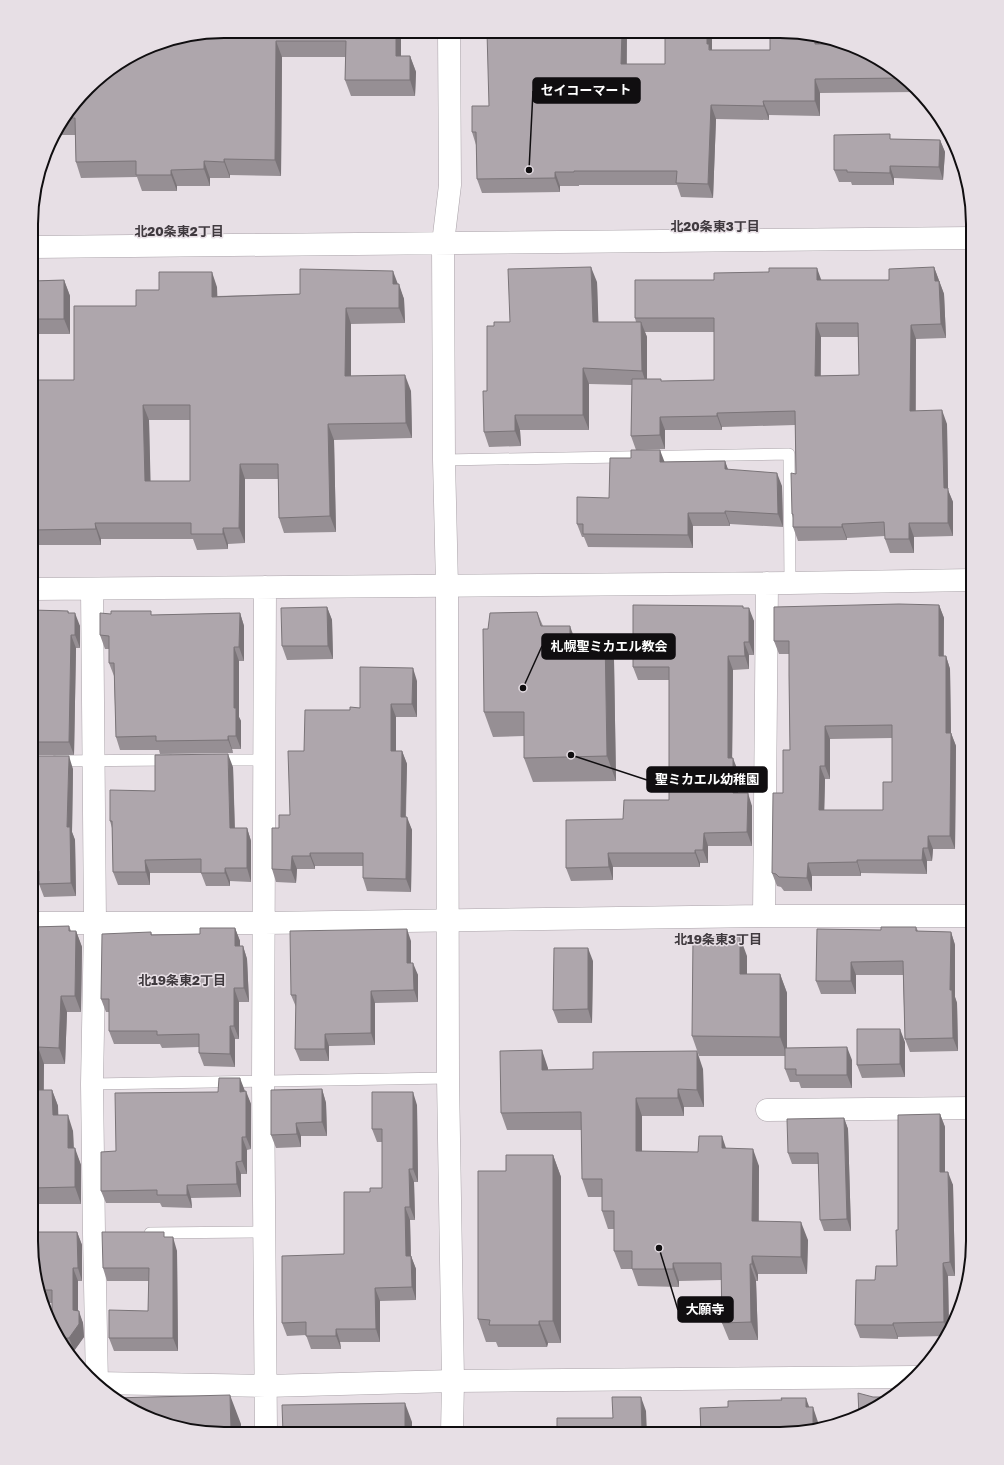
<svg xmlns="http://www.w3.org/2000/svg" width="1004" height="1465" font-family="'Golos Text','Noto Sans JP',sans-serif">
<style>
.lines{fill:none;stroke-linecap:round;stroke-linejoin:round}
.lane-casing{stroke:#aaa3a9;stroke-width:12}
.street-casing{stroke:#aaa3a9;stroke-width:23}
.secondary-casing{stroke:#aaa3a9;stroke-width:23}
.lane{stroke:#fff;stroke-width:11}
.street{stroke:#fff;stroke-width:22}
.secondary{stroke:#fff;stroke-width:22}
.wall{fill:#968f94;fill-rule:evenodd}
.shaded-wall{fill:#7a7478}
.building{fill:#aea6ac;stroke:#7a7478;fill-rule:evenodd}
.labels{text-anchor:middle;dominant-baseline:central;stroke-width:3;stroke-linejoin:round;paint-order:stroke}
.neighbourhood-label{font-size:13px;font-weight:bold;fill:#403a3f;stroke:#e7dfe5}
.rim{fill:none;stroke:#100e10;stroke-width:2}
.leader{fill:none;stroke:#100e10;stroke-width:1.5}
.callout-dot{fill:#100e10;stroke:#e7dfe5;stroke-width:1.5}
.callout{fill:#100e10;stroke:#100e10;stroke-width:1.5}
.callout-label{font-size:13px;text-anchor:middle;font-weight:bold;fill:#fff}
</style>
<rect width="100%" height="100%" fill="#e7dfe5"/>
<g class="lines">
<g class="lane-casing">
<path id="lane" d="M444,460L789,454L790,583
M216,760H265
M56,761L169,760
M92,1084L448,1078
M150,1233L264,1232"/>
</g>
<g class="street-casing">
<path id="street" d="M265,587L263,1082L266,1433
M32,589L790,583L973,580
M92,589L95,923L92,1084L94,1234L97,1384
M764,916L767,583
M32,923H265L764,916H973
M767,1110L973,1108
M95,1383L266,1386L453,1381L916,1377"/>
</g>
<g class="secondary-casing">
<path id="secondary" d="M449,32L450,185L443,243L444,460L447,586L448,1078L453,1381L452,1433
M33,247L973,238"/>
</g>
<use href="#lane" class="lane"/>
<use href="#street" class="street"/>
<use href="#secondary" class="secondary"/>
</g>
<path class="wall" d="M224,31L401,32V56H410L416,72L415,96H351L345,80V57H282L281,176L230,175V178H210V186H177V191H142L137,177L81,178L76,162L75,135H54L57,128L97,79L124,64Z
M627,32V64H665V32H712V50H770L820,44L897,71L915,92L820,93V116L769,115V120L716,119L713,198L681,197L677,185H579V186H560V192L482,193L477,179L476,145L472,132L489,106Z
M891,139L940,140L945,152L943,180L894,178V185H852L851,182H839L834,170Z
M934,267L944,294L946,338L916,339V411L947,424L948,490L953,502V536L914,537V553H890L885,539V536L847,538V540L798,541L793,527V518L792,514L796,474L795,425L722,427V430H665V449L636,450L631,436L632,385L589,384V430H520L521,446L489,447L484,432L494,326L510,322L597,282L598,322H636L635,318L821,280H889ZM645,332H714V380L661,381V379H647V337ZM821,337H858L859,375L821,376Z
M64,280L70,296V334H32L33,281Z
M398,284L404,299L405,323L351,324V376L411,391L412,438L334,440L336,532L284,533L279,518L278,479H245V543L228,544V549L197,550L193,539H101V545H32V380H74L136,306L159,290L217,287V296L300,294ZM149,420H190V481H150Z
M725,461L728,470L782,486L783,527L730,524V526H693V548L588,547L584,537H582L577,524L609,498L665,462Z
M939,605L944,618V656H946L950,669L951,733L956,746L955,849H933L932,861H927V874L861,873V876H812V891H784L781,887L777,886L772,873L790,750L789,654H779L774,641ZM892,738V782L883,810H824L825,779H830V739Z
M327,607L332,620L333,659L287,660L282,646Z
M743,608L754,621V655H749V669L733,670L732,758L738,771V793L752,806V846H708V863H700V867H613V880L571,881L566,868L623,819L669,800V680H638L633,667Z
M32,610L68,611L69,613L80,626V648H76L74,755H32Z
M537,612L543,626L574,636L614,660L616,781L533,782L524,758V736L493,737L484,712L488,629Z
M240,613L244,626V661H239V717L241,721V749H232L233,753L160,754L159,750H120L116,737L114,676L109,663V649H105L100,635L152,615Z
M417,681V717H396V751H402L407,764L406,817L412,830L411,892L367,891L363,878V866H315V869H297L296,883L276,882L272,869L279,828L290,815L304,751L350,710L360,708Z
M32,756L73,769L72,832L75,840L76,896L44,897L39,884H32Z
M233,767L235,828H247L251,841V882L230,881V886H206L201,873H150V885H118L113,872L112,828L110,821L155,791Z
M69,926L71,931H76L82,947L81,1012H67L65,1064H44V1090H52L58,1106V1115L73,1131L74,1148L81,1165V1204H31L32,927Z
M916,927L918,931L951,932L955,945V997L957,1003L958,1051L910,1052L905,1039L903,975H856V994H821L816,981L881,930Z
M235,928L240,941V946H243L247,959L249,1002H239V1039H235V1067L204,1066L199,1053V1047L162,1048L160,1044H114L109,1031V1012H106L101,999L151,932L152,935L200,934Z
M411,941V963L418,975V1002L375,1003V1045L329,1046V1061H300L295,1049L296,1007L291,995Z
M747,956V974H780L787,993V1048L852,1060V1088H801L799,1082H790L785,1069V1056H699L692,1036Z
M593,961L592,1023H558L553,1010Z
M905,1042V1077L862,1078L857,1065Z
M548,1068V1070L703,1069L704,1107H684V1116H642V1152H698L726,1148L759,1166V1222L808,1240L807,1274H758V1281H756L758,1340H729L722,1323V1280L679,1281V1287L638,1286L632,1269H621L614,1251V1229H608L602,1211V1197H588L582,1179V1130H507L501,1113Z
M322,1089L326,1103L327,1136H301V1147L276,1148L271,1135Z
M245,1091L251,1104V1149L247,1150V1174H241V1197L191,1198L192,1208L162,1207L160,1203H106L101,1191L116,1151L218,1092Z
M417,1105L418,1182H414L415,1220H410L411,1256L416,1269V1300L380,1301V1342H340L341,1349H311L306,1335L287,1336L282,1323L344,1254L370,1192L382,1188V1142H377L372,1129Z
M940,1114L945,1127V1172L953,1185L955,1276H948L949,1331L947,1336L898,1337V1339L860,1338L855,1325L875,1280L897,1266L898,1230Z
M844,1118L848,1129L851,1231H824L820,1220L819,1164H792L788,1153Z
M553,1155L561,1177V1343H548L547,1347H498L496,1342H486L478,1319L506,1171Z
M77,1232L82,1245V1281H78V1311L83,1323L84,1337L74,1351H67L52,1329V1303H45L31,1241Z
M166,1237L177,1251L178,1351H114L109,1338L148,1311L149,1281H107L103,1268Z"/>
<path class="shaded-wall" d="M396,32H401V72L396,56Z
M622,32H627L626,78L621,64Z
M707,32H712V51L715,58L707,44Z
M814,35L819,36L820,58L815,44Z
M276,41L282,57L281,176L275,160Z
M410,56L416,72L415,96L410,80Z
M815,79L820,93V116L815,101Z
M763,101L769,115V120L764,106Z
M711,105L716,119L713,198L708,184Z
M940,140L945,152L943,180L939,167Z
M224,159L230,175V178L224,162Z
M204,161L210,178V186L204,169Z
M890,166L894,178V185L890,173Z
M171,170L177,186V191L171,175Z
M555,172L560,186V192L555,178Z
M591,267L597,282L599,337L593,322Z
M934,267L944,294L946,338L941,324L935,281Z
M817,268L822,282L817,280Z
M393,271L399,287L393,284Z
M212,272L217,287L218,312L212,297Z
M64,280L70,296V334L64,319Z
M399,284L404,299L405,323L399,308Z
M346,308L351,324V392L345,376Z
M641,322L647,337V386L642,371Z
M816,323L821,337L820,390L815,376Z
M911,325L916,339L915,425L910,411Z
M583,368L589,384V430L583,415Z
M405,375L411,391L412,438L406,423Z
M143,405L149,420L151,497L145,481Z
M942,410L947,424L948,490L953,502V536L948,523L944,488Z
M717,413L722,427V430L717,416Z
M515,415L520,430L521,446L515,431Z
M660,417L665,430V449L660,435Z
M328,424L334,440L336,532L330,516Z
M660,450L665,463L660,462Z
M725,461L730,475L725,469Z
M240,464L245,479V543L239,528Z
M777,473L782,486L783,527L778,514Z
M725,511L730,524V526L725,513Z
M688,513L693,526V548L688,535Z
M95,523L101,539V545L96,529Z
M909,523L914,537V553L909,539Z
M842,524L847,538V540L842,527Z
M223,528L228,544V549L223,534Z
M939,605L944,618L943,669L939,656Z
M327,607L332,620L333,659L328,646Z
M749,608L754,621V655L749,642Z
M75,613L80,626V648L75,635Z
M240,613L244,626V661L239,647Z
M570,626L579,651L570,636Z
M71,635L76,648L74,755L69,742Z
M605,635L614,660L616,781L607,756Z
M744,642L749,655V669L745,656Z
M234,647L239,661V717L241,721V749L236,736L234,708Z
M728,656L733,670L732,771L728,758Z
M946,656L950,669L951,737V733L956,746L955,849L950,836L946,733Z
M413,668L417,681V717L412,704Z
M391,704L396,717V764L391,751Z
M825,726L830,739V779L825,766Z
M228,736L232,749L233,753L228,740Z
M402,751L407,764L405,830L401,817Z
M228,754L233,767L235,841L230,828Z
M69,756L73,769L72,832L75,840L76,896L71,883L67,827Z
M733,758L738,771V806L733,793Z
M820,766L825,779L824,823L819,810Z
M748,793L752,806V846L747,832Z
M407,817L412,830L411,892L406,879Z
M247,828L251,841V882L247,868Z
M704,833L708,846V863L703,850Z
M928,836L933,849L932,861L928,848Z
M923,848L927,861V874L922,860Z
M695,850L700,863V867L695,853Z
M310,853L315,866V869L310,856Z
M608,853L613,867V880L609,867Z
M292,856L297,869L296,883L291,870Z
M145,860L150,873V885L146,872Z
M857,860L861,873V876L857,862Z
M808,863L812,876V891L807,878Z
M225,868L230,881V886L225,873Z
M235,928L240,941V959L235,946Z
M407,929L411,941V975L407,963Z
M76,931L82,947L81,1012L75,996Z
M951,932L955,945V997L957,1003L958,1051L953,1038L950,990Z
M740,937L747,956V993L740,974Z
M243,946L247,959L249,1002L244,988Z
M588,948L593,961L592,1023L588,1009Z
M851,962L856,975V994L851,981Z
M413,963L418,975V1002L414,990Z
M780,974L787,993V1056L780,1037Z
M234,988L239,1002V1039L234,1026Z
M371,991L375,1003V1045L371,1033Z
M61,996L67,1012L65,1064L59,1048Z
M230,1026L235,1039V1067L230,1054Z
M900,1029L905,1042V1077L900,1064Z
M325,1034L329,1046V1061L325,1049Z
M38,1047L44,1064L43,1106L37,1090Z
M847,1047L852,1060V1088L847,1075Z
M542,1050L548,1068V1087L542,1070Z
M697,1051L703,1069L704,1107L697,1090Z
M240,1078L245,1091V1104L240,1092Z
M322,1089L326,1103L327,1136L322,1122Z
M678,1089L684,1107V1116L678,1098Z
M52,1090L58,1106L59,1132L53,1115Z
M246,1091L251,1104V1149L246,1137Z
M413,1092L417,1105L418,1182L413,1169Z
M636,1098L642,1116V1169L636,1151Z
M940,1114L945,1127V1185L940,1172Z
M68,1115L73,1131L74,1165L68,1148Z
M844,1118L848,1129L851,1231L847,1219Z
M296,1123L301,1136V1147L297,1134Z
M722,1136L728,1154L722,1148Z
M242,1137L247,1150V1174L242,1161Z
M75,1148L81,1165V1204L75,1187Z
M753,1149L759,1166L758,1239L752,1221Z
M553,1155L561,1177V1343L553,1321Z
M236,1162L241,1174V1197L237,1184Z
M409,1169L414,1182L415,1220L410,1207Z
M948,1172L953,1185L955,1276L950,1262Z
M187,1185L191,1198L192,1208L187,1195Z
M405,1207L410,1220L411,1269L406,1256Z
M801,1222L808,1240L807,1274L801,1257Z
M77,1232L82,1245V1281L78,1268Z
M173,1237L177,1251L178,1351L173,1338Z
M411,1256L416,1269V1300L412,1287Z
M752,1256L758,1274V1281L752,1264Z
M673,1263L679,1281V1287L673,1269Z
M943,1263L948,1276L949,1331L948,1333L944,1322Z
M750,1264L756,1281L758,1340L751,1322Z
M73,1268L78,1281V1323L73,1310Z
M375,1288L380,1301V1342L376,1329Z
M79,1311L83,1323L84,1337L74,1351L69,1338Z
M539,1321L548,1343L547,1347L539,1325Z
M893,1323L898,1337V1339L893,1325Z
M336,1329L340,1342L341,1349L336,1336Z
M230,1395L241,1424V1432H231Z
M641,1397L646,1411L647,1434H642Z
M806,1398L811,1412L806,1407Z
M405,1403L412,1422V1433H405Z
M813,1407L818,1422V1425L813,1426Z"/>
<path class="building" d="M224,31L396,32V56H410V80H345L346,41H276L275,160L224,159V162L204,161V169L171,170V175H136V161L76,162L75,118H64L97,79L122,64H124V63L161,41Z
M487,32H622L621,64H665V32H707V44H709V50H770V33H806L814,35L815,44H847L854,46L897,71L904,78L815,79V101H763L764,106L711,105L708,184L676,183L677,171H574V172H555V178L477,179L476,132H472V106H489Z
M890,134V139L940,140L939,167L890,166V173L847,172V170H834V135Z
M591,267L593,322H641L642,371L583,368V415H515V431L484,432L483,391H487V326H494V322H510L508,269Z
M934,267L935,281H939L941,324L911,325L910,411L942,410L944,488H948V523H909V539H885L884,522L842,524V527H793V514H792L791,473L796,474L795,411L717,413V416L660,417V435L631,436L632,379H661V381L714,380V318H635V280H714V273L769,272V268H817V280H889V269ZM816,323H858L859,375L815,376Z
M300,269L393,271V284H399V308H346L345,376L405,375L406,423L328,424L330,516L279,518L278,464H240L239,528H223V534H191V523H95L96,529L32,530V380H74V306H136V290H159V272H212V297L300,294ZM143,405H190V481H145Z
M64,280V319H32L33,281Z
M631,450H660V462L725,461V469L777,473L778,514L725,511V513H688V535L583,534V524H577V497L609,498L610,458H631Z
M899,604L939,605V656H946V733H951L950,836H928V848H923L922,860H857V862L808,863L807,878L779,877L776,874L772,873L773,793H783V750H790L789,675V641H774V607ZM892,725V782H883V810H819L820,766H825V726Z
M633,605L743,606V608H749V642H744L745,656H728V758H733V793H748L747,832L704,833L703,850H695V853H608L609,867L566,868V820L623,819L624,800H669V667H633Z
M327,607L328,646H282L281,608Z
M32,610L68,611V613H75V635H71L69,742H32Z
M111,611H151V615L240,613L239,647H234V708H236V736H228V740L156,741V736L116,737L114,663H109V636L100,635V613L111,614Z
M537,612L541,626H570V636L605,635L607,756L524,758V712H484L483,629H488L490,613Z
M360,667L413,668L412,704H391V751H402L401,817H407L406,879L363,878V853H310V856H292L291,870L272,869V828H279V815H290L288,751H304L305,710H350V707L360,708Z
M228,754L230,828H247V868H225V873H201V859L145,860L146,872H113L112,821H110V790L155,791V755Z
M32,756H69L67,827H70L71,883L39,884V871H32Z
M69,926V931H76L75,996H61L59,1048L38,1047L37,1090H52L53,1115H68V1148H75V1187L31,1188L32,927Z
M881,927H916V931L951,932L950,990H952L953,1038L905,1039L903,961L851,962V981H816L817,929L881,930Z
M200,928H235V946H243L244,988H234V1026H230V1054L199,1053V1034L157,1035V1031H109V999H101L102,934L151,932V935L200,934Z
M407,929V963H413L414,990L371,991V1033L325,1034V1049H295L296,995H291L290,931Z
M693,937H740V974H780V1037L692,1036Z
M554,948H588V1009L553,1010Z
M857,1029H900V1064L857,1065Z
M847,1047V1075H796V1069H785V1048Z
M542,1050V1070L593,1069V1052L697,1051V1090L678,1089V1098H636V1151L698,1152L699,1136H722V1148L753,1149L752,1221L801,1222V1257L752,1256V1264H750L751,1322L722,1323L721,1263H673V1269H632V1251H614V1211H602V1179H582L581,1112L501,1113L500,1051Z
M219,1078H240V1092L246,1091V1137H242V1161L236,1162L237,1184L187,1185V1195H157V1190L101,1191V1152L116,1151L115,1093L218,1092Z
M322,1089V1122L296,1123L297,1134L271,1135V1090Z
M372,1092H413V1169H409L410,1207H405L406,1256H411L412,1287L375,1288L376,1329H336V1336H306V1322L282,1323V1256L344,1254V1192H370V1188H382V1129H372Z
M940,1114V1172H948L950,1262L943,1263L944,1322L893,1323V1325H855L856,1280H875L876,1266H897L896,1230H898V1115Z
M844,1118L847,1219L820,1220L818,1153H788L787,1119Z
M506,1155H553V1321H539V1325H489L490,1320L478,1319V1171H506Z
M31,1232H77L78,1268H73V1310L79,1311V1324L69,1338L59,1339L52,1329V1290H42L31,1241Z
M102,1232H164V1237H173V1338H109V1310L148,1311L149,1268H103Z
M858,1393L873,1397H891L865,1414L859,1416Z
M230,1395L231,1432H199L116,1401L112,1398Z
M612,1397H641L642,1434L557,1433V1418H613Z
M781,1398H806V1407H813V1426L781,1434H701L700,1408L728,1407V1401L782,1400Z
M405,1403V1433H283L282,1405Z"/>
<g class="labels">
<g class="neighbourhood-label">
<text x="715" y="226">北20条東3丁目</text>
<text x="179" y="231">北20条東2丁目</text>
<text x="718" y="939">北19条東3丁目</text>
<text x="182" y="980">北19条東2丁目</text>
</g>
</g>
<path d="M0 0H1004V1465H0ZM224 38H780A186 186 0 0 1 966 224V1241A186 186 0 0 1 780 1427H224A186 186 0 0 1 38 1241V224A186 186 0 0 1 224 38Z" fill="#e7dfe5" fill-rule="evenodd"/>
<path class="rim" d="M224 38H780A186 186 0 0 1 966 224V1241A186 186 0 0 1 780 1427H224A186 186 0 0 1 38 1241V224A186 186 0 0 1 224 38Z"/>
<path class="leader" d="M529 170L533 91M523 688L542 646M571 755L647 780M659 1248L678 1310"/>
<g class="callout-dot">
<circle cx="529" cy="170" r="4"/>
<circle cx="523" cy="688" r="4"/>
<circle cx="571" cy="755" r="4"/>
<circle cx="659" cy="1248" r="4"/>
</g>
<g class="callout">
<rect x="533" y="78" width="107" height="25" rx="4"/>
<rect x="542" y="634" width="133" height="25" rx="4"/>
<rect x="647" y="767" width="120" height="25" rx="4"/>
<rect x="678" y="1297" width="55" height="25" rx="4"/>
</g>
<g class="callout-label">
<text x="586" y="95">セイコーマート</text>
<text x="609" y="651">札幌聖ミカエル教会</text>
<text x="707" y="784">聖ミカエル幼稚園</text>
<text x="705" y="1314">大願寺</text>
</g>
</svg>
